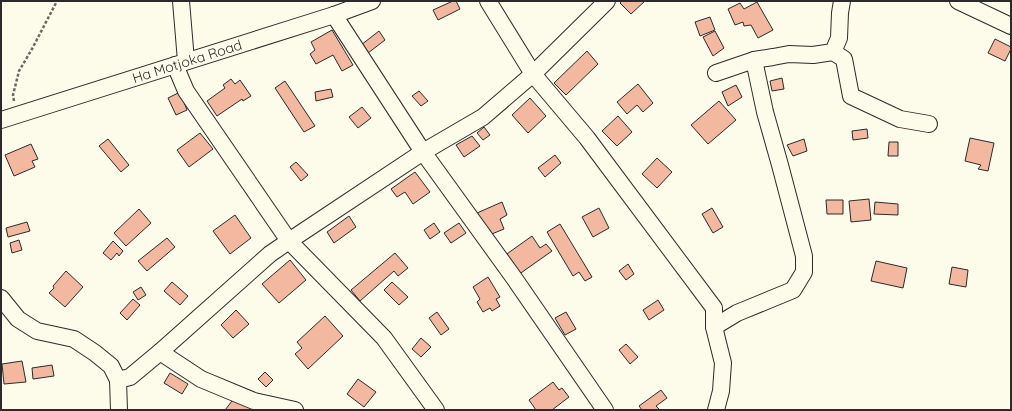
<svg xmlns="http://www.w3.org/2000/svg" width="1012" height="411" font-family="Quicksand,sans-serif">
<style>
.building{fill:#f2b8a0;stroke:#2b2b2b}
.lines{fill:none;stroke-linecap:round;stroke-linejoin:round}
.minor-casing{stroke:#2b2b2b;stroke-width:18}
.path{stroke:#6a6964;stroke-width:2.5;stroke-dasharray:3 2;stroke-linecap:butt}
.minor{stroke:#fdfbea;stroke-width:16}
.labels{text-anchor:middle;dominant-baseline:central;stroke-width:3;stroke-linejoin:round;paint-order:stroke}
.street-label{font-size:14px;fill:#2b2b2b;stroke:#fdfbea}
</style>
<rect width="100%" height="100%" fill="#fdfbea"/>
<path class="building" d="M453,1H456L460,9L438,20L433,10Z
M622,1H645L631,14L620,3Z
M757,2L773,30L758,38L751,25L744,26L743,22L735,25L728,9L740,3L744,9Z
M710,17L715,30L700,36L695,22Z
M332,30L353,65L342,71L333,55L316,64L310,54L315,50L311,42Z
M379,31L385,40L368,53L361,45Z
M715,31L724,48L713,56L703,37Z
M995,39L1011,47V49L1005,61L988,53Z
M587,51L598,64L566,95L554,83Z
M782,78L784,89L772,91L770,81Z
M231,79L235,84L240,80L251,96L243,101L242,99L217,116L207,101L225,88L223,85Z
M285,81L315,126L304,132L275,88Z
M638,84L653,103L643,112L637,105L627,114L617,102Z
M736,85L742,97L728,106L722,92Z
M331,89L333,97L316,101L315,92Z
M419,91L428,101L421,106L412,96Z
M180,92L187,110L176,115L168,98Z
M530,98L546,116L528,133L512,115Z
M719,101L736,120L708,144L691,125Z
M362,107L371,118L358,128L349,117Z
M618,116L632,132L617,146L602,131Z
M484,127L490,135L483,140L477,133Z
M867,129L868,138L853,140L852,131Z
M200,133L213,149L189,167L177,150Z
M472,136L480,146L464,157L456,145Z
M970,138L994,143L988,171L978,169L981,165L965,161Z
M108,139L129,165L121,172L99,146Z
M804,139L807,151L793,156L787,145Z
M889,142H898V156H888Z
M31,144L38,159L32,161L35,167L14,176L5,155Z
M555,155L561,163L545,177L538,168Z
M657,158L672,172L657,188L642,174Z
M296,162L308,175L301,181L290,167Z
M415,172L430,192L413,204L405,192L397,197L391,189Z
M869,199L871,220L851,222L849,201Z
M826,200H843V214H827Z
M502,202L507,215L500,219L504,229L487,236L477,213Z
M875,202L898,204V215L874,214Z
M599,208L609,228L593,237L582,217Z
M712,208L723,227L713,233L702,214Z
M139,209L151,223L126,246L114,233Z
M235,215L251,238L230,254L213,231Z
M349,216L356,227L334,243L327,232Z
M27,222L30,231L8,237L6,228Z
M434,223L440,232L430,239L424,230Z
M459,223L466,233L451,243L444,233Z
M560,224L592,277L585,281L579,272L573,276L547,232Z
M532,236L540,248L546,244L552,251L518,275L504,256Z
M167,238L175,247L147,271L138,261Z
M19,240L22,250L12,253L10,243Z
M113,241L123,251L119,256L117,253L111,260L103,253Z
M395,253L408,268L398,276L394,271L360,301L351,290Z
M290,260L306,280L279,303L262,284Z
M876,261L907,268L903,288L871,281Z
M628,264L634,274L626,280L619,271Z
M952,267L968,270L966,287L949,284Z
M66,271L83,287L65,307L49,293L54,288L53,286Z
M488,277L500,297L496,299L500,306L492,311L490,308L483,312L477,302L480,299L473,287Z
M172,282L188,296L180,305L164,291Z
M392,282L408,297L399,305L384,290Z
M141,287L146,295L138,300L133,292Z
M133,299L140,305L127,320L120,313Z
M658,300L664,310L649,320L643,310Z
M236,310L249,324L233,338L221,325Z
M437,312L449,329L441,335L429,318Z
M566,312L576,329L565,335L555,318Z
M325,316L343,336L308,369L295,354L302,348L297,342Z
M421,338L431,347L421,357L412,349Z
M626,344L638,357L630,364L619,350Z
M22,361L26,382L4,384L2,364Z
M52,365L54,376L33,379L32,368Z
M265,372L273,380L266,387L258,379Z
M170,373L188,384L182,394L164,383Z
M358,379L376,392L364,407L347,394Z
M553,382L559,390L562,388L569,397L552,410H536L529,400Z
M661,390L667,398L656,406L660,410H642L639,406Z
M235,397L253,410H225Z"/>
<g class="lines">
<g class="minor-casing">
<g id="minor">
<path d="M181,1L186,61"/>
<path d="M488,1L533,74L587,138L714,308V327L723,363L721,391L716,410"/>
<path d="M958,1L1011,26"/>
<path d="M334,15L423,152L514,278L605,410"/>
<path d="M833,52L844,59L851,96L900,119L929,124"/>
<path d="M175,65L186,91L289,241L384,338L436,410"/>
<path d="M716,73L754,60L773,57L789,54L813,55L833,52L839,38L840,13L842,1"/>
<path id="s1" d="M1,120L334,15L372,1"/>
<path d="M1,298L18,319L37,331L74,339L95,353L111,366L118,380L119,410"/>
<path d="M714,327L737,313L793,290L804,272V256L780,165L765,112L754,60"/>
<path d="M160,352L201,379L254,401L295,410"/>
<path d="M118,380L130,377L160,352L270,254L289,241L423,152L483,117L533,74L607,1"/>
</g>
</g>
<path class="path" d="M14,101L13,95L19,71L32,49L57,1"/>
<use href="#minor" class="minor"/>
</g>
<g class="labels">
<g class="street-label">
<text stroke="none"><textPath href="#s1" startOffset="195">Ha Motjoka Road</textPath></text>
</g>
</g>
<rect width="1012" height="411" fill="none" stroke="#2b2b2b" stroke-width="4"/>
</svg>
